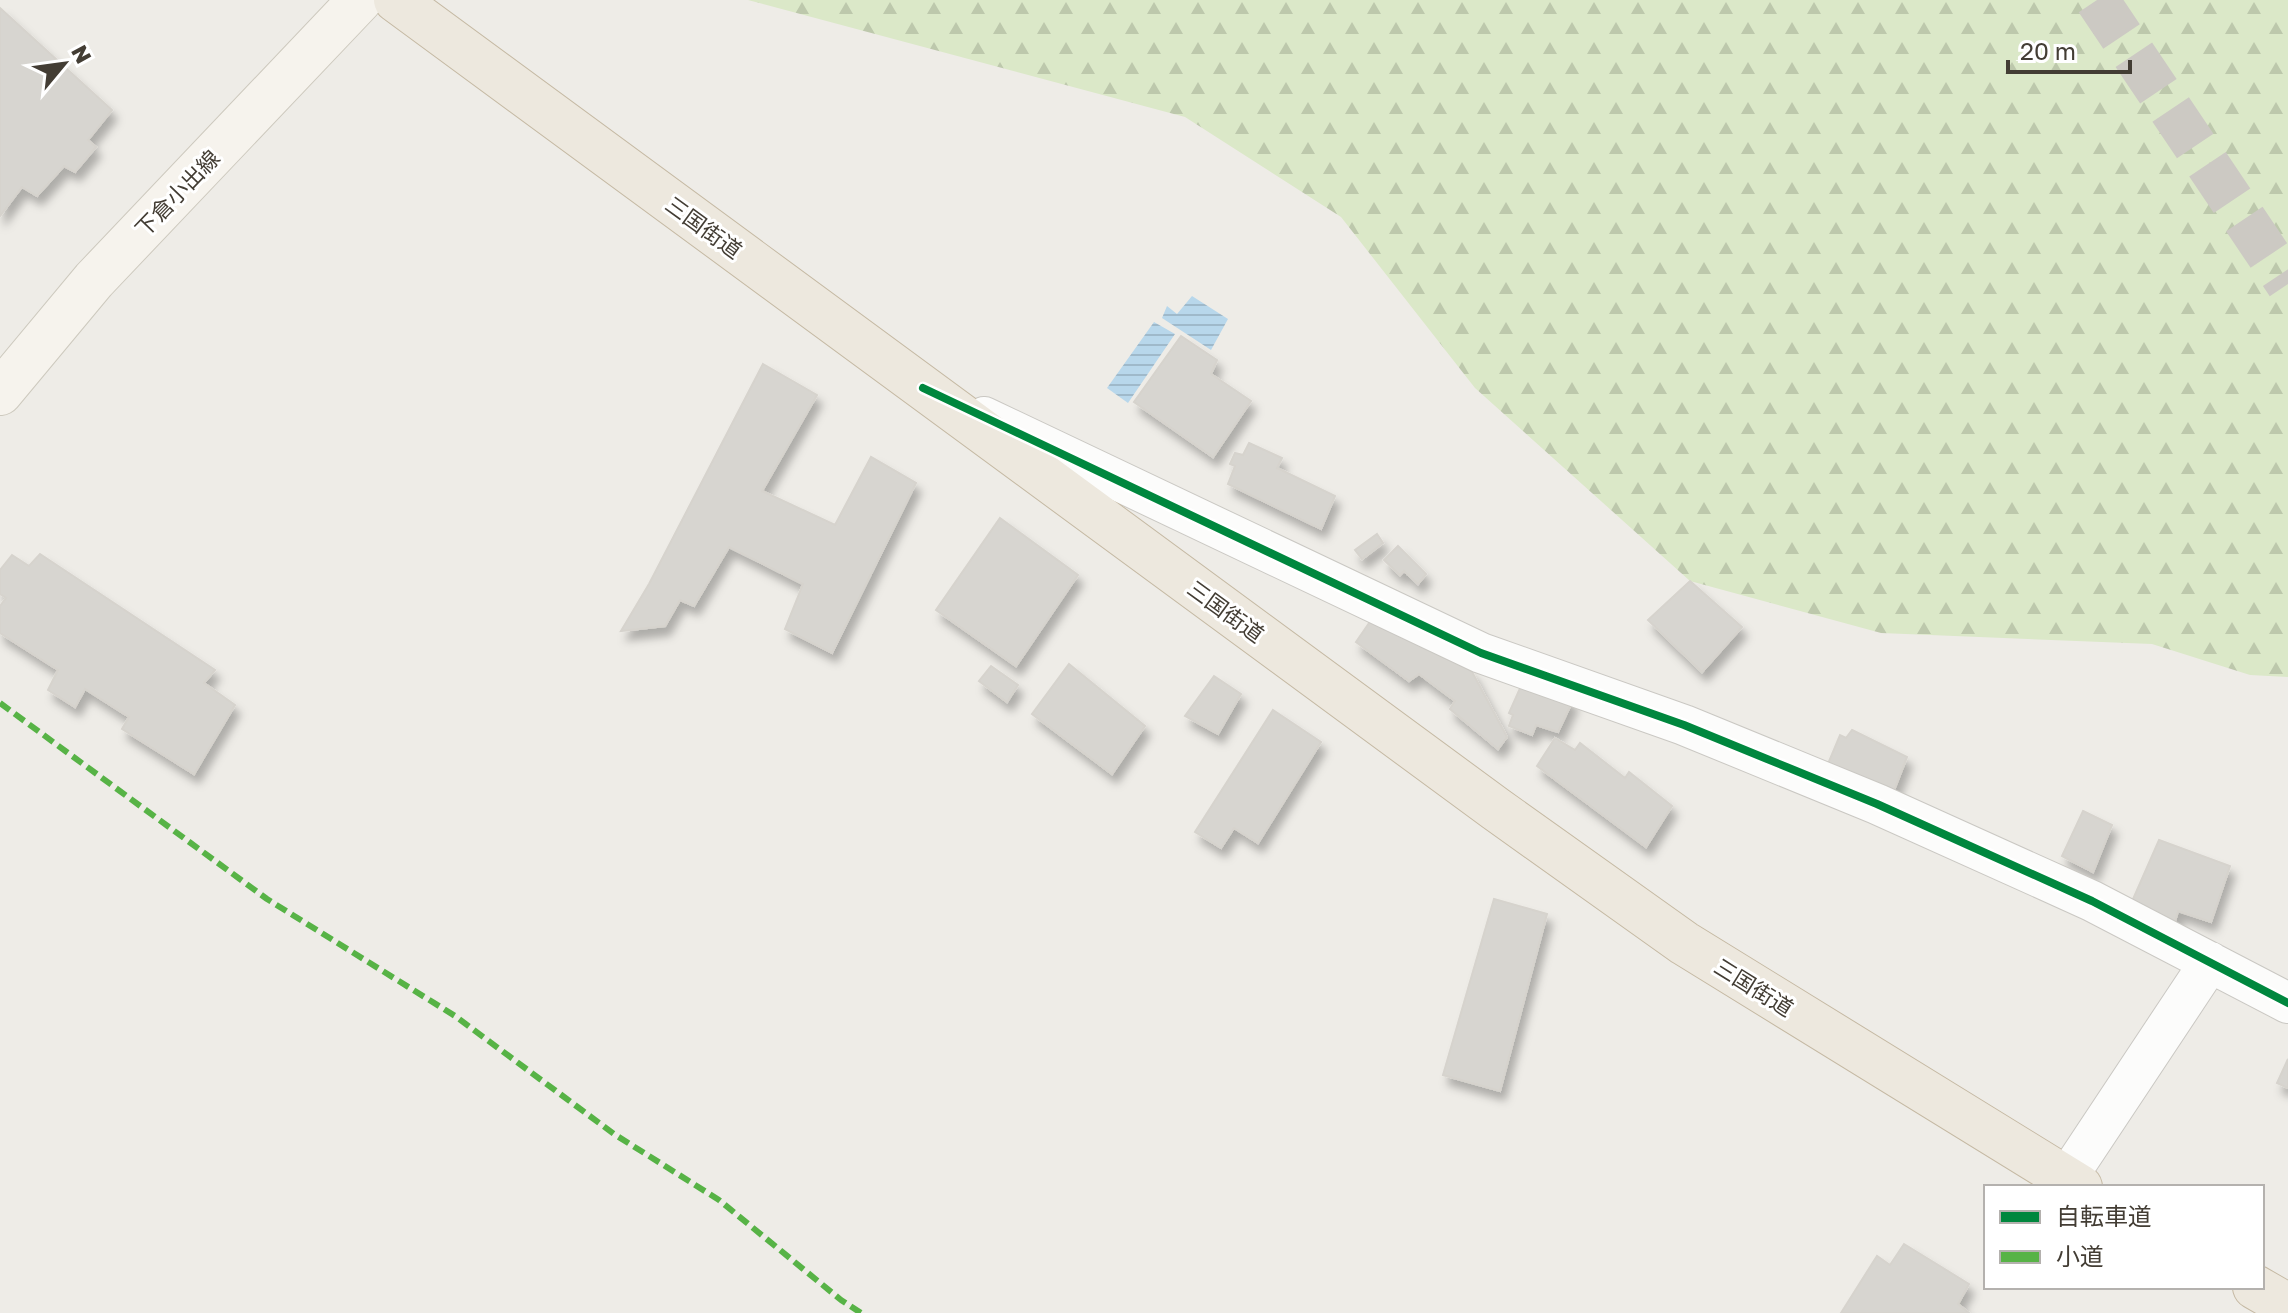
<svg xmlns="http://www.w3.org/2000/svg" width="2288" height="1313" font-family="'Golos Text','Noto Sans JP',sans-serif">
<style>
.forest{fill:url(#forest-firs)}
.water{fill:url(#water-rules)}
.building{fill:#d7d5d0;stroke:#d6d3cd;stroke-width:2;filter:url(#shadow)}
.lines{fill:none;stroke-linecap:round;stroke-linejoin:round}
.motorway-tunnel{stroke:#ccc9c3;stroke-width:44;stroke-dasharray:44 22;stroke-linecap:butt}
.minor-casing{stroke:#cac8c3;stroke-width:42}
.secondary-casing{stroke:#cdc9be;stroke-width:46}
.trunk-casing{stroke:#c5b9a3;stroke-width:46}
.minor{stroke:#fcfcfb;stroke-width:40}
.secondary{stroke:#f6f3ed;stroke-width:44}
.trunk{stroke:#ede8de;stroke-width:44}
.quiet{stroke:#57b346;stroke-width:6;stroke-dasharray:12 6;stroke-linecap:butt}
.cycleway-casing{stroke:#fff;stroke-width:13}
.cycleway{stroke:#00873e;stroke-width:8}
.labels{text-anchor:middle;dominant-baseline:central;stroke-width:6;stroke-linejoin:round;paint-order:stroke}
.street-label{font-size:22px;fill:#433d34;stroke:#fff}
</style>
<defs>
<pattern id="forest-firs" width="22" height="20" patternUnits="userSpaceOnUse" patternTransform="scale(2)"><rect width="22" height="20" fill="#dbe8c8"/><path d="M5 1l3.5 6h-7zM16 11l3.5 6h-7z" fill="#bdc8ac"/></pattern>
<pattern id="water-rules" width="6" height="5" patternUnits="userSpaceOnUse" patternTransform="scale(2)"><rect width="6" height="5" fill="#b8d7eb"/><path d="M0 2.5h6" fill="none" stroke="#9fb9ca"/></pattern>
<filter id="shadow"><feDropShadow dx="5" dy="9" stdDeviation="4" flood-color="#0004"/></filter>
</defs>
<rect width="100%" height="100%" fill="#eeece7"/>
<path class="forest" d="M748,0H2288V677L2250,675L2152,644L1881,633L1690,581L1475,388L1341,217L1185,117Z"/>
<path class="water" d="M1192,296L1228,319L1211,350L1162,318L1167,306L1177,314Z
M1154,322L1175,334L1128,403L1107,388Z"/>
<path class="building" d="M0,8L112,110L88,140L96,147L75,172L64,166L37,196L22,187L0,216Z
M1181,336L1217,360L1211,374L1251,401L1213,457L1134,402Z
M763,364L817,395L762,491L835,525L871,457L916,483L832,653L785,629L803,584L729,547L694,606L680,600L665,626L621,631L649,584Z
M1249,443L1282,458L1277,468L1335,496L1321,529L1228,484L1235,466L1230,464L1235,453L1243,455Z
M1000,518L1078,575L1016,666L936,610Z
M1377,534L1383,543L1362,559L1355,550Z
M1398,546L1426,574L1418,584L1404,571L1400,575L1384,560Z
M40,554L215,670L204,683L235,705L194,774L122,729L129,717L85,689L75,707L48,690L58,670L0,633V606L6,598L0,594V570L12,555L29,566Z
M1690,581L1742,627L1702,672L1648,620Z
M1378,610L1472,672L1507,737L1498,749L1450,709L1455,701L1419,674L1409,681L1356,642Z
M1069,664L1145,726L1112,774L1032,714Z
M991,666L1018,685L1007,702L979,681Z
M1214,676L1241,694L1218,734L1185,716Z
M1525,677L1573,700L1558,732L1536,725L1532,735L1509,726L1513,715L1509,713Z
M1273,710L1321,742L1258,843L1234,828L1221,848L1195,832Z
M1852,730L1907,757L1891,798L1825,771L1840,735L1846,738Z
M1555,738L1575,750L1580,743L1625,778L1629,772L1672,806L1646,847L1537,766Z
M2083,811L2112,825L2093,872L2062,856Z
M2159,840L2230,866L2211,922L2178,911L2174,925L2130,906Z
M1494,899L1547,914L1500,1091L1443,1075Z
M2288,1059V1088L2277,1083Z
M1904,1244L1969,1284L1958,1304L1969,1313H1841L1877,1256L1890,1265Z"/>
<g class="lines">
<path class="motorway-tunnel" d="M2097,0L2288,284"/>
<g class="minor-casing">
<path id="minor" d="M984,417L1481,653L1684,725L1877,804L2092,901L2288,1003
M2066,1179L2210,962"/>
</g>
<g class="secondary-casing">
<path id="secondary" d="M0,393L94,280L360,0"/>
</g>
<g class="trunk-casing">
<path id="trunk" d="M396,0L1496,809L1684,943L2080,1187
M2255,1287L2288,1306"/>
</g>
<use href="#minor" class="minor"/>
<use href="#secondary" class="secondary"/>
<use href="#trunk" class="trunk"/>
<path class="quiet" d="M0,703L267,899L455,1016L614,1134L719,1200L841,1300L861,1313"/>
<g class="cycleway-casing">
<path id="cycleway" d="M923,388L1481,653L1684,725L1877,804L2092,901L2288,1003"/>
</g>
<use href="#cycleway" class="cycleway"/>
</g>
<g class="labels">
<g class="street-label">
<text transform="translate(177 193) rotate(-46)">下倉小出線</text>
<text transform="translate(704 227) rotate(36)">三国街道</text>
<text transform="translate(1226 611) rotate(36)">三国街道</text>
<text transform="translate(1754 987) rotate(32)">三国街道</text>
</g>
</g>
<rect x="1984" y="1185" width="280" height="104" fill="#ffffff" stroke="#b4b1ae" stroke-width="2"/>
<rect x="2000" y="1211" width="40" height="12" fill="#00873e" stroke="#b4b1ae" stroke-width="2"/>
<text x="2056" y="1225" font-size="24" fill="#433d34">自転車道</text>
<rect x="2000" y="1251" width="40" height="12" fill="#57b346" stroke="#b4b1ae" stroke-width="2"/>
<text x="2056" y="1265" font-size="24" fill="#433d34">小道</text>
<g transform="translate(64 64) rotate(61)" stroke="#ffffff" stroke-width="6" paint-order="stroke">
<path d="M0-6L14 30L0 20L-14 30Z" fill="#433d34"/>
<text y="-12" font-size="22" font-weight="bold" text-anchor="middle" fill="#433d34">N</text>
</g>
<path d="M2008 60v12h122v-12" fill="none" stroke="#433d34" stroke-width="4"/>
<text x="2020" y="60" font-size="24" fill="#433d34" stroke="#ffffff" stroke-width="6" paint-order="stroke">20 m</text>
</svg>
